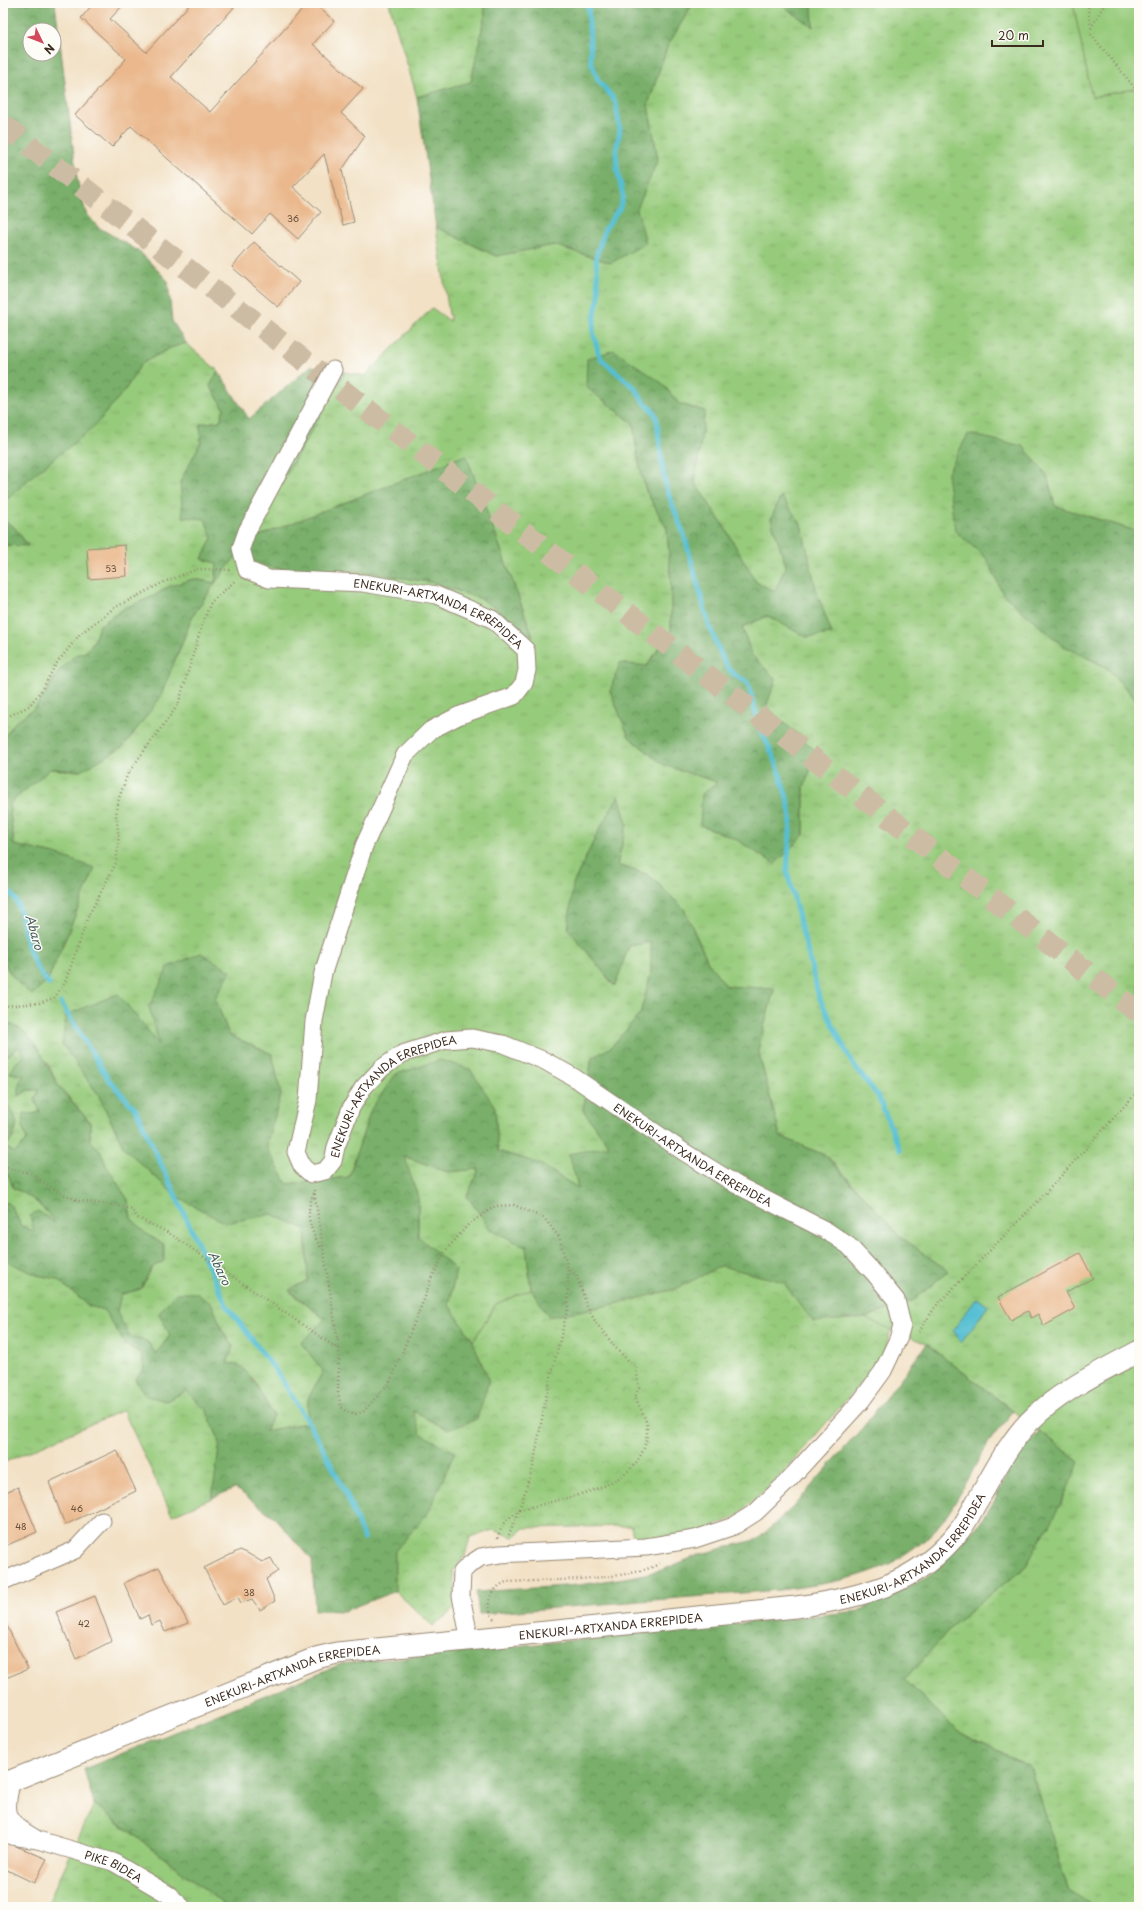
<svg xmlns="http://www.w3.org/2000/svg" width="1142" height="1910" font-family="'Playpen Sans',sans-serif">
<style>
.grass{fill:url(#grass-tufts);stroke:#697a4c;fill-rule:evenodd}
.forest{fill:url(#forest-crowns);stroke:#5a6c44;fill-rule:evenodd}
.park{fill:url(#park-crowns);stroke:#697a4c}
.garden{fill:#97cb7b;stroke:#697a4c}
.water{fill:#57bfd3;stroke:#497478}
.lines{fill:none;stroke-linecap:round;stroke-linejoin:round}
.stream{stroke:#57bfd3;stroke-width:5}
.building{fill:#eab88c}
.trunk-tunnel{stroke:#cdbca4;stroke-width:22;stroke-dasharray:22 11;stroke-linecap:butt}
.minor-casing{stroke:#968672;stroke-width:19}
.tertiary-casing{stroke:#968672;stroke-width:23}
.path{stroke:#968672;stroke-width:2.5;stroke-dasharray:1 3;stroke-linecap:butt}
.minor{stroke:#fff;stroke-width:17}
.tertiary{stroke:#fff;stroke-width:21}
.labels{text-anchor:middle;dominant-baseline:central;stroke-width:3;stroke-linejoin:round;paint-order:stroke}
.number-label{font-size:9px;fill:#674e3a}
.street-label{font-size:11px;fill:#3b2a1e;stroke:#fdfcf7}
.water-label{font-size:12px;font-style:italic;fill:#455e5d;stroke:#fdfcf7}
</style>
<defs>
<pattern id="grass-tufts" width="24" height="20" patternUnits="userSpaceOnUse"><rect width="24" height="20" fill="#97cb7b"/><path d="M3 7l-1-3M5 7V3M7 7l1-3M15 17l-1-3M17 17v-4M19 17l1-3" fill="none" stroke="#83ae6a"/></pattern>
<pattern id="forest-crowns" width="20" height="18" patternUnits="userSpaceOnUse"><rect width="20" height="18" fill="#79af6b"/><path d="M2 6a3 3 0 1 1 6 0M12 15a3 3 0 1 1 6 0" fill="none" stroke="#648f57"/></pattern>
<pattern id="park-crowns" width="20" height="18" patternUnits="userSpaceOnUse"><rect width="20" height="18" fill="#97cb7b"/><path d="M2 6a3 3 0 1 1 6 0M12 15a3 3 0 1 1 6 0" fill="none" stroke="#83ae6a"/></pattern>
</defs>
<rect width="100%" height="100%" fill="#fdfcf7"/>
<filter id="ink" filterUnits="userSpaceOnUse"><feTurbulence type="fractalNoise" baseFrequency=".025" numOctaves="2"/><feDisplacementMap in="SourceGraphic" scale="8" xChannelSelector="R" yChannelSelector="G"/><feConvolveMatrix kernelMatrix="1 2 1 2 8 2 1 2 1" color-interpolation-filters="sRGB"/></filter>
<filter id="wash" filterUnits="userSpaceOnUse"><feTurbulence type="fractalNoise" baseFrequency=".012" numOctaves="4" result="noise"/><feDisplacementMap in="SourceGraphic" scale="16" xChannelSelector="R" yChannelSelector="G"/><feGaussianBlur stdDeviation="0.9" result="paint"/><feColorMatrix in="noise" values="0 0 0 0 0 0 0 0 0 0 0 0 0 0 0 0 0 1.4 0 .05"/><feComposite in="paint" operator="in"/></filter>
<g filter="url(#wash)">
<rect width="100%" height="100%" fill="#f2e1c5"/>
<path class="grass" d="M389,3H483L485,14L471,82L417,97Z
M693,3H779L813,27L812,3H1073L1092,97L1139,88V529L1136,531L1055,506L1047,475L955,531L988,559L1003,594L1062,645L1108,668L1139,703V1907H1094L1068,1890L1031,1767L957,1731L905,1680L952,1626L1026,1566L1079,1462L927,1344L864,1318L914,1300L948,1271L901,1237L827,1156L780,1136L758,1050L774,989L726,986L708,962L684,909L649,875L617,865L627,824L619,796L599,830L573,884L593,959L614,986L629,946L652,942L651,974L640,1014L611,1048L592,1058L583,1110L609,1146L578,1189L538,1163L498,1151L495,1107L371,1109L349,1177L287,1184L266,1146L281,1095L272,1054L229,1035L215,998L160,1045L62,1044L98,1094L124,1148L225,1223L272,1214L305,1229L308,1280L289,1291L325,1319L323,1371L308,1399L307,1423L265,1431L273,1415L264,1401L254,1379L227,1364L233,1346L222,1330L212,1304L170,1335L156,1354L147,1341L132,1338C121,1322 113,1314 122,1294L141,1289L164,1244L146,1234L131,1218L128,1200L105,1165L100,1150L90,1140V1122L58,1085L48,1064L7,1023L6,1037H3V960L9,972L22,987L62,948L79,905L55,854L14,845L9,804L50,769L81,771L178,655L192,617L215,583L193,579L168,587L152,597L125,608L99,626L94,641L86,652L75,655L59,671L36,707L15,722L3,739V545H28L14,527L3,520V503L125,390L141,364L170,348L186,343L218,371L210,386L224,408L220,421L200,424L201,442L180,482L205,519L212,538L202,559L217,563L215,582L248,540L345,372L365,376L432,308L450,321L436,227L496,256L554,245L611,263L658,159L648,105L667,47ZM662,383L679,404L704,411L695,483L725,528L756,582L775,591L786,566L771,519L781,496L801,524L817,593L832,634L806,637L768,616L742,627L751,654L776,679L766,707L817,752L804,787V835L775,864L734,838L701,825L717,782L664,765L629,737L610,691L647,666L671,630V584L667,529L646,491L638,460L633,423ZM466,456L533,636L482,599L430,582L358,571H294L249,540Z
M19,1046L24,1056L16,1063L10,1073L24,1075L19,1096L28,1090H39L35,1099L40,1112L31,1114L22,1126L27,1140L15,1153L5,1147L14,1137L13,1110L3,1101V1054L9,1055Z
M403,1156L448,1172L479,1168L490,1229L526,1247L531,1289L496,1304L473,1341L449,1305L456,1270L418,1237V1197Z
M3,1175L9,1176L13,1188C34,1198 42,1206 56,1224L35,1232L21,1225L10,1204L3,1203Z
M3,1256L10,1263L37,1275L57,1279L89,1306L104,1310L125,1344L141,1353L144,1368L166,1401L186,1391L207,1411L220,1443L212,1498L172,1515L123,1410L3,1463Z
M94,1804L228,1907H46Z"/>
<path class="forest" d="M3,3H55L77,179L86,213L98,227L140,252L168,281L172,321L186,343L170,348L141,364L125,390L93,428L32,476L3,503ZM30,30H54V54H30Z
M483,3H693L667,47L648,105L658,159L637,209L646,243L611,263L554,245L496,256L436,227L417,97L471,82L485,14Z
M779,3H812L813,27Z
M614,350L662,383L679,404L705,411L695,483L725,528L756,582L775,591L786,566L771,519L781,496L801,524L817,593L832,634L806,637L768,616L742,627L751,654L776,679L766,707L817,752L804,787V835L775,864L734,838L700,825L702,794L717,782L664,765L629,737L610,691L620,663L647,666L671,630V584L667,529L646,491L638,460L633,423L586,387L587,359Z
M311,366L345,372L249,540L466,455L533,637L482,599L430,582L358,571H294L270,567L253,561L248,541L215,583L192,617L160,698L124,746L81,771L50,769L9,804L14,845L55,854L95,868L48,980L32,995C19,985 10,974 3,960V739L15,722L36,707L59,671L75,655L86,652L94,641L99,626L125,608L152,597L168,587L193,579L215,583L217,563L202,559L212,538L205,519L183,517L180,482L201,442L200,424L220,421L224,408L210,386L218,371L249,419Z
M968,434L1023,446L1047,475L1055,506L1136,531L1139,529V703L1107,668L1062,645L1003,594L987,559L955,531L947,474Z
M3,520L14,527L28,546L3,545Z
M619,795L627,824L617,865L649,875L684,909L708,962L726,986L774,989L758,1050L780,1136L826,1156L901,1237L948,1271L914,1300L864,1318L813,1322L783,1282L721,1266L676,1289L625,1302L549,1317L531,1289L526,1247L490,1229L467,1196L479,1169L448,1172L404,1156L418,1197V1236L456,1270L449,1305L473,1341L489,1381L477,1419L448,1430L414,1411L421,1434L455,1452L428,1513L395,1551V1591L344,1611L315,1610L312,1560L273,1516L235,1488L212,1498L220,1443L207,1411L186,1391L166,1401L146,1396L135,1380L144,1368L141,1353L125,1344L104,1310L89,1306L57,1279L37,1275L10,1263L3,1256V1203H9L21,1225L34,1232L30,1216L38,1211L55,1223C42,1205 33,1197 13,1188L9,1176L3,1175V1101C20,1117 21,1129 5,1147L15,1153L27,1140L22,1126L24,1113L32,1114L40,1112L35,1099L39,1090H28L19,1096V1083L24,1075L10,1073L16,1063L24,1056L19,1047L9,1055L3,1054V1037H6V1023C35,1029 44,1063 58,1085C67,1098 80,1110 90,1123V1140L100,1150L106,1165L128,1200L131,1218L146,1234L164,1244V1261L151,1268L141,1289L122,1294C113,1313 121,1322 132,1338L147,1341L156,1354L170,1335L159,1313L176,1293H196L212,1304L222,1330L233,1346L227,1363C229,1364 234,1363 236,1364C252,1370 264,1401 273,1415L265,1431L307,1423L308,1399L323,1371L301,1343L325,1319L289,1290L308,1280L305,1229L272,1214L225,1223L176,1196L124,1148L98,1094L62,1044L66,1015L118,994L159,1044L149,1007L168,967L201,953L231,971L215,998L229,1035L272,1054L281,1095L266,1146L287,1184L349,1177L371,1109L396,1074L440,1060L470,1069L495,1107L498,1151L538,1163L578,1188L569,1154L609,1146L583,1110L592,1058L611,1047L640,1014L651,974V942L629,946L615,986L568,929L573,884L599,830Z
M927,1344L1013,1411C1005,1422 996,1432 989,1442C973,1467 962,1495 944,1519C902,1574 842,1582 779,1590L479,1614L476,1592L579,1585L631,1577L662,1570L701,1554L758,1539L793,1507L864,1426Z
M1039,1431L1079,1462L1063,1500L1026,1566L952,1626L905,1680L957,1731L1031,1767L1068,1890L1094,1907H228L94,1804L84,1769L341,1664L859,1611L928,1577L981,1522L996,1498L1011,1466L1023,1449Z"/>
<path class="park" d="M721,1266L783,1282L813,1322L864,1318L891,1329L883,1357L783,1473L734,1518L705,1530L634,1541L631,1526L524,1528L513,1537L493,1530L470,1537L465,1556L453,1571L457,1607L433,1626L395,1591V1551L428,1513L455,1452L421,1434L413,1411L448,1430L477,1419L489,1381L473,1341L496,1304L531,1289L549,1317L625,1302L676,1289Z"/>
<path class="garden" d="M1073,3H1139V88L1092,97Z
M1139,1221V1251L1132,1239L1137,1222Z"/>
<path class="water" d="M977,1298L988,1306L961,1342L953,1330Z"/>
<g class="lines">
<path class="stream" d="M588,3L591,61L598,80L613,98L616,104L620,130L616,151L617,167L623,196L620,207L605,229L596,257L599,298L596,307L593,331L598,351L601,359L636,389L643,401L654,412L657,420L661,457L666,487L685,538L709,625L722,657L728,668L736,676L746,681L749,686L759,726L776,762L788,801L791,819L787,871L819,997L852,1063L878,1096L900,1150
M3,887C23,898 22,927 28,946C32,960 39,973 49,984
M61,1003L109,1080L136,1110L227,1306L279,1375L320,1442L348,1498L364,1539"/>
</g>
<g id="blocks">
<path class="building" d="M94,3H125L110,19L146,52L191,3H238L171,77L210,112L308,3H314L334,21L313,44L363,89L341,113L365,136L342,170L354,222L343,225L324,154L293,187L321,212L298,239L270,214L252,234L131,126L112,147L75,115L126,59L81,18Z
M254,242L299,282L278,307L232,267Z
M125,545L127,576L89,579L87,548Z
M1080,1253L1093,1278L1066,1292L1075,1309L1044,1326L1038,1314L1031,1318L1028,1311L1011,1320L998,1297Z
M117,1450L136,1491L65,1525L49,1482Z
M18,1487L37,1532L3,1547V1493Z
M240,1550L247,1553L262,1562L271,1558L278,1571L266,1579L275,1601L260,1610L252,1599L241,1603L238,1597L223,1605L204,1568Z
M159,1567L188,1623L165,1632L160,1621L151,1625L148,1615L140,1619L124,1583Z
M95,1596L112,1641L76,1659L56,1612Z
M3,1618L28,1669L3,1679Z
M3,1842L21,1848L47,1859L34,1883L3,1868Z"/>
</g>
</g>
<g filter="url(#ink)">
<use href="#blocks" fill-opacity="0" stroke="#968672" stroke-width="1"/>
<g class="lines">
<path class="trunk-tunnel" d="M3,125L1139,1013"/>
<g class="minor-casing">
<g id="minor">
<path id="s1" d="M333,370L247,531L241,548L247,570L269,579L363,583L436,595L492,619L526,650L527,670L524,683L514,696L458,716L431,730L405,755L364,846L323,973L314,1021L308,1100L296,1152L302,1166L311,1174L325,1171L333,1161L336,1147L351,1108L363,1088L382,1068L402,1054L446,1040L472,1038L503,1044L545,1061L575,1078L684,1152L737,1185L827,1231L849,1246L874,1273L896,1300L902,1325L898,1339L883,1371L861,1401L785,1484L756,1512L734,1526L695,1539L646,1547L500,1554L481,1557L469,1565L462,1572L461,1596L467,1626"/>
<path d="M3,1581L75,1550L102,1521"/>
<path d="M3,1831L12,1836L38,1840C7,1822 2,1817 12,1780"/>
<path id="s2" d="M38,1840L113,1862L169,1895L182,1907"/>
</g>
</g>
<g class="tertiary-casing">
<g id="tertiary">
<path id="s3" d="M3,1784L316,1658L337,1653L796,1607C859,1598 918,1585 959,1531C966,1523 971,1512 976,1503C993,1475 1007,1445 1029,1422C1059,1391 1102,1371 1139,1351"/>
</g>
</g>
<path class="path" d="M1089,3L1088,10L1091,27
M1105,3L1089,32L1139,93
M3,719L29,706L42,690L56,664L80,634L114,608L164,582L198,569L231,570
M3,1006L39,1003L54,998L65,983L88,917L116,863L119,839L116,814L119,798L128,773L178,705L202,625L211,602L235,581
M3,1167L30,1173L59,1192L79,1201L120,1206L131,1209L138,1218L169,1233L338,1349
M314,1190L339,1349L338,1393L341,1407L347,1412L355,1414L363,1412L390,1382L425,1297L431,1279L446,1250L468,1225L495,1206L514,1205L544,1218L559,1237L568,1269V1307L546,1397L533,1467L519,1510L508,1537
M314,1193C304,1214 310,1229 321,1248
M919,1332L935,1307L1041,1198L1139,1090
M498,1538C499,1528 511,1514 520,1510C528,1507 538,1506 547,1503C587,1493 648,1481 647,1428C647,1418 638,1405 635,1397L639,1388L636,1367L620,1353L596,1323L587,1306L576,1274L569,1269
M494,1619C483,1606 491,1588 506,1582C542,1580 633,1581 660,1563
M3,1904L8,1907"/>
<use href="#minor" class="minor"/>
<use href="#tertiary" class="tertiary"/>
</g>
</g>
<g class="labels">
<g class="number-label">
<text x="293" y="218">36</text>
<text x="111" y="568">53</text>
<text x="77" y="1508">46</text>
<text x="21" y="1526">48</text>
<text x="249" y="1592">38</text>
<text x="84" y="1623">42</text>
</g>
<g class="street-label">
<text stroke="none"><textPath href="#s1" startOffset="424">ENEKURI-ARTXANDA ERREPIDEA</textPath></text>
<text stroke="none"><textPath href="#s1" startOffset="1263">ENEKURI-ARTXANDA ERREPIDEA</textPath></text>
<text stroke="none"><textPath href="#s1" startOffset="1623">ENEKURI-ARTXANDA ERREPIDEA</textPath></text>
<text stroke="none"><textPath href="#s3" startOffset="957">ENEKURI-ARTXANDA ERREPIDEA</textPath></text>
<text stroke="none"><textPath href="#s3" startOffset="634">ENEKURI-ARTXANDA ERREPIDEA</textPath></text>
<text stroke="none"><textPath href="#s3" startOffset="310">ENEKURI-ARTXANDA ERREPIDEA</textPath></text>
<text stroke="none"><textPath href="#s2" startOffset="80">PIKE BIDEA</textPath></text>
</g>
<g class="water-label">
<text transform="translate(35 932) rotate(74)">Abaro</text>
<text transform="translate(220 1268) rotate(65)">Abaro</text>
</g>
</g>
<rect width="1142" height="1910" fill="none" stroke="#fdfcf7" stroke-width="16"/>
<g transform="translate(42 42) rotate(133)"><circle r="19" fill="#fdfcf7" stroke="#afa8a0"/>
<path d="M0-3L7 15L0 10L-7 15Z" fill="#d1495b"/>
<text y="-6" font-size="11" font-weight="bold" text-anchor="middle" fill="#3b2a1e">N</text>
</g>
<path d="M992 40v6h51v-6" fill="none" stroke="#3b2a1e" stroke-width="2"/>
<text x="998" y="40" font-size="12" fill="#3b2a1e" stroke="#fdfcf7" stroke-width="3" paint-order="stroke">20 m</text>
</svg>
